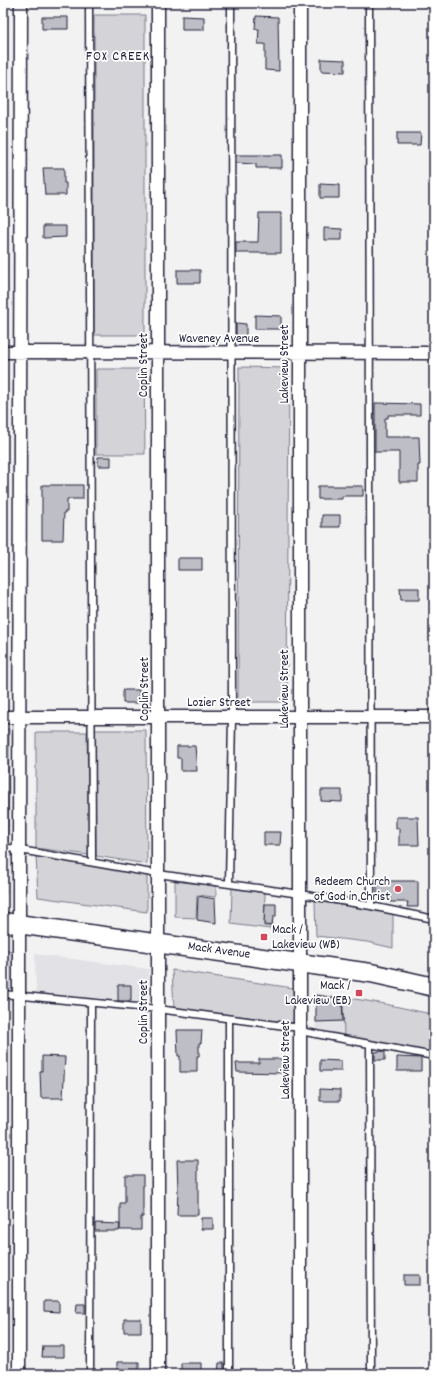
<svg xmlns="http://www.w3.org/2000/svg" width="437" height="1377" font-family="Dekko,sans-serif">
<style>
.built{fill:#e2e2e6}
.green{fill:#d3d3d8;stroke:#7a7a8a}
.building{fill:#bebec6;stroke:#22223b}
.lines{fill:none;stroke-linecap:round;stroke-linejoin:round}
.service-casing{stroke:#22223b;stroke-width:9}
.minor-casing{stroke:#22223b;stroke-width:15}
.secondary-casing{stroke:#22223b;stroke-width:21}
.service{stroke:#fff;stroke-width:6}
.minor{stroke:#fff;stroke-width:12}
.secondary{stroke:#fff;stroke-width:18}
.poi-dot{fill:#d1495b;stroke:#fff;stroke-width:1.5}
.labels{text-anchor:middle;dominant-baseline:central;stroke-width:3.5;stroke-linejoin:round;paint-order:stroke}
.street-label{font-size:13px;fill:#22223b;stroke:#fff}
.poi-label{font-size:13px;fill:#22223b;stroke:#fff;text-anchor:end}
.neighbourhood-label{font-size:14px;letter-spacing:1px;fill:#22223b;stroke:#fff}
</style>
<rect width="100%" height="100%" fill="#f2f2f3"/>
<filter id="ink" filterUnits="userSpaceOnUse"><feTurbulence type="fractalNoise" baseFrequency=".025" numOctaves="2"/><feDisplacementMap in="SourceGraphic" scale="8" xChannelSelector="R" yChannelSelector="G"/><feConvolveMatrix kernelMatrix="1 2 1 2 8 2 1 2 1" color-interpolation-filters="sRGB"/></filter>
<g filter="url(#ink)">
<path class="built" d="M3,854H7L8,895L3,894Z
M35,954L149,969L147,1004L36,993Z
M315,993L343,997L344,1035L316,1030Z"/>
<path class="green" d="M94,15H145V335H94Z
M239,367L289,368L287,702H238Z
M96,369H144L145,454H96Z
M3,729H9L8,844H3Z
M95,730H146L147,864L96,856Z
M36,732H87L89,855L36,848Z
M36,856L147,874V912L38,897Z
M175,881L216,886V897L197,895L196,918L175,917Z
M232,888L265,893L264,926H270V929L231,924Z
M315,901L393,913V948L367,942L316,936Z
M3,949L13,951L14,989L3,988Z
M172,970L293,988L295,1023L174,1008Z
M343,997L385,1004L431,1014L434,1019V1054L344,1039Z"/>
<path class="building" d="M182,16L204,17V30H182Z
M256,16L278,17L279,71L265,70V44H258L259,29H255Z
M42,17H68V29H42Z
M321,59L345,60V72L321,71Z
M397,133H421L420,145H397Z
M236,155H282V168H256V164L236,163Z
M43,168H64V183H66V195H45Z
M320,184L339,185V198H320Z
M259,213H281V253H236V242H258Z
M43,226H66V237L43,238Z
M324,228L342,229V240H324Z
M177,270H200V283H177Z
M255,315L281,316V329H255Z
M236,323L246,324V337H236Z
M375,403L420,404V415H388V418H385V437H419L420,465H418V482H399V452H375Z
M98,457H111V466H98Z
M42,485H83V499H67V512H64L63,540H42Z
M318,486H363V496H342V499H318Z
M322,515H340V527H322Z
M178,558H202V570H178Z
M400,588H419V600H401Z
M123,690H139V703H123Z
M177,746H195L197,771H181V758H177Z
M321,790H342V802L321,801Z
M396,817H418L419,845H399V828H396Z
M264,832H281L280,845H264Z
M377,881H418V907H407L408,902H390V897H377Z
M198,896L215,899L216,923L197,920Z
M265,904H276V917H273L272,926L264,925Z
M118,985H131V1001H118Z
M316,995L342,999L343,1021L316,1022Z
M177,1030H202L201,1043H199V1056H197V1072H180V1056H178Z
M385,1051V1060H375V1052Z
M42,1056L65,1057L63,1098H41L40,1071H42Z
M397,1057L421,1058V1071H397Z
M259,1059H282V1073L237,1072L236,1063H259Z
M320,1060L341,1061V1071H320Z
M320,1089L340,1090V1101H320Z
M177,1160H198V1215H177L178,1190Z
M125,1175H143V1217H141V1230H120V1203H125Z
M201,1218H213V1229H201Z
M95,1223L120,1224L119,1231H95Z
M404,1275H420V1285H404Z
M44,1301H59V1312L44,1311Z
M77,1304H85V1313H76Z
M124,1319H141V1332H124Z
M43,1346H64V1357H42Z
M117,1362H139V1374H117Z
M181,1363H201V1374H181Z
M219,1363H224V1374H218Z"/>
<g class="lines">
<g class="service-casing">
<path id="service" d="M89,3L92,862
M369,3L371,906
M3,847L158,874L300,894L371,906L434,919
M229,884L232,717L231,3
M3,994L158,1009L300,1028
M229,1019V1374
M300,1031L434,1056
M370,1044L371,1374
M90,1374L91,1003"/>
</g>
<g class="minor-casing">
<path id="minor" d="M3,352L434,353
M3,717H434
M19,1374V849L21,3
M158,1374V3
M300,1374V3"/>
</g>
<g class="secondary-casing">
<path id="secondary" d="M3,922L371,973L434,987"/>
</g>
<use href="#service" class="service"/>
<use href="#minor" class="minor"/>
<use href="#secondary" class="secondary"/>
</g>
</g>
<g class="poi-dot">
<circle cx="398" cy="889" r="4"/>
<rect x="260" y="933" width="8" height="8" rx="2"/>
<rect x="355" y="989" width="8" height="8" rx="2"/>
</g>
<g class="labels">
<g class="street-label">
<text x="219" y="339">Waveney Avenue</text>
<text transform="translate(285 364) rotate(-90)">Lakeview Street</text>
<text transform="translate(144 365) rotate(-90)">Coplin Street</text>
<text transform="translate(145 689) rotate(-90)">Coplin Street</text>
<text transform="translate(285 689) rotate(-90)">Lakeview Street</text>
<text x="219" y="703">Lozier Street</text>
<text transform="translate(219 951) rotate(8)">Mack Avenue</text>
<text transform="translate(144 1012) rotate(-90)">Coplin Street</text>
<text transform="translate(286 1060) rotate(-90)">Lakeview Street</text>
</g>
<g class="poi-label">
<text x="390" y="882">Redeem Church<tspan x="390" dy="15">of God in Christ</tspan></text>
<text x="272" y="930" text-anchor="start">Mack /<tspan x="272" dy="15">Lakeview (WB)</tspan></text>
<text x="351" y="986">Mack /<tspan x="351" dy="15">Lakeview (EB)</tspan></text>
</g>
<g class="neighbourhood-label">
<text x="118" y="57">FOX CREEK</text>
</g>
</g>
<rect width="437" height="1377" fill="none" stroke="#fff" stroke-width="16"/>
<rect x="8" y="8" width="421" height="1361" fill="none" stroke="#22223b" stroke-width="1.5" filter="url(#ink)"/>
</svg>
